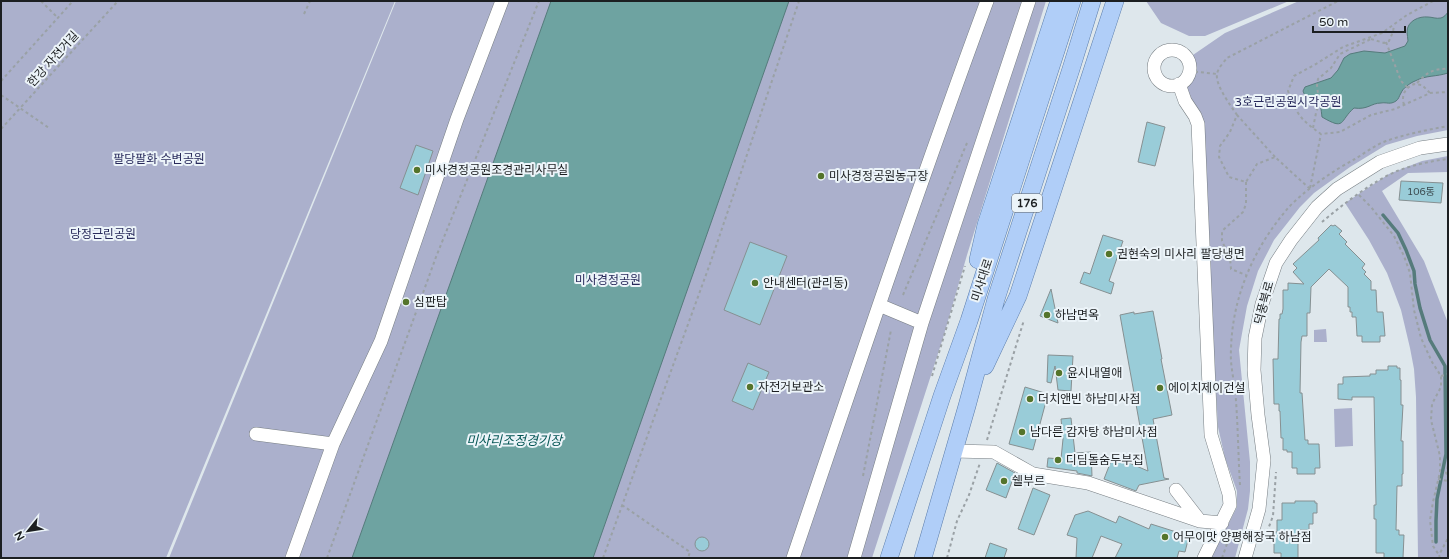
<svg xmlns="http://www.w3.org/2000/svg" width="1449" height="559" font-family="'Varela Round','Noto Sans KR',sans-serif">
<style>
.green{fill:#abb0cc}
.water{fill:#6ea3a1;stroke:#557b7b}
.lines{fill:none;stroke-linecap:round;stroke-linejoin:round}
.stream{stroke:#557b7b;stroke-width:3.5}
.building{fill:#99ccd8;stroke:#869092}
.minor-casing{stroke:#777e83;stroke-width:14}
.major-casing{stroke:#5a7caa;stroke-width:18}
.path{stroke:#9aa1a5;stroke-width:2;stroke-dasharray:3 3;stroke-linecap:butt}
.minor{stroke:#fff;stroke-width:13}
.major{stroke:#b0cef8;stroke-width:17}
.poi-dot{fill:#54742b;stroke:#ecf4f9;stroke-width:1.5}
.labels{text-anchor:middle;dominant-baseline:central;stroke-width:4;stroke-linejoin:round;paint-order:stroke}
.number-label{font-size:10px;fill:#3b4a4f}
.shield{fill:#ecf4f9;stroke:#5a5f62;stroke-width:1}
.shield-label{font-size:11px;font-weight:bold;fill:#1c1f21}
.street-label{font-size:12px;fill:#1c1f21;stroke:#ecf4f9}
.park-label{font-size:12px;fill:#282a5b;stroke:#ecf4f9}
.poi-label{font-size:12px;fill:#1c1f21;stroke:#ecf4f9;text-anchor:start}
.water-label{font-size:13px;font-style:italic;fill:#055655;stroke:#ecf4f9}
</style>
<rect width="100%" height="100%" fill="#dee7ec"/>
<path class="green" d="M1,1H395L166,558H1Z
M396,1H1046L967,255L943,338L872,558H169Z
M1146,1H1289L1205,36H1189L1161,23Z
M1299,1H1448V130L1417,136L1386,145L1350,167L1314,193L1300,207L1274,240L1258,271L1247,306L1239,350L1250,462V491L1248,509L1235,558H1211L1237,507V491L1225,458L1218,427L1201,123L1186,93C1189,80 1196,71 1190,57L1225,33Z
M1448,156V172L1408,173L1382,191L1424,261L1448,323V558H1418L1416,397L1414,369L1410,348L1401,310L1387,273L1369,240L1345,203L1389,174L1422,161Z
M1326,329L1327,342H1314V330Z
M1352,408L1353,446L1335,447L1334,409Z"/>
<path class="water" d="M551,1H789L593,558H352Z
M1448,12V73C1436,77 1426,75 1415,81C1410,83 1403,88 1401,93C1399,96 1399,99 1396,101C1390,105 1387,102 1381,103C1371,103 1368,110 1354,108C1339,121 1346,131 1322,117C1320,101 1321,100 1305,96L1303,91L1305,87L1331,78L1338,70L1344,58L1350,54L1364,51L1385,53L1405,46L1408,41C1408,38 1407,35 1407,32C1407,21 1419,16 1428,17C1432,17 1436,19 1441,18C1444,17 1446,15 1448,12Z"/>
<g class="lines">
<path class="stream" d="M1383,215L1398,233L1406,250L1414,271L1415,284L1420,308L1430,340L1445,366L1446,454L1437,499L1436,521V542"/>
</g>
<path class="building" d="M1147,122L1165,127L1155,166L1138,162Z
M416,145L433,151L418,195L400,188Z
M1401,181L1443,183L1441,203L1399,200Z
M1331,225L1333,226L1335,225L1342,231L1339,234L1347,242L1345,244L1365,264L1362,268L1366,272L1364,274L1371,281V290H1376L1377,312H1383L1385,336H1380V342H1362V336H1357L1356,317H1352V312H1350V307H1348V287L1329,269L1311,287L1310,313H1307V336H1302L1301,342L1300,393H1302L1305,440H1308V444H1319L1320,468H1315V474H1297V468H1292V452H1287V450H1283V438H1281L1280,411H1279V404H1274L1273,359H1278L1279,319H1280V314H1282L1283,309V290H1288V283L1304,284L1293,272L1297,268L1293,264L1319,240L1318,238Z
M1103,235L1123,241L1109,281L1114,283L1111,294L1080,283L1084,272L1090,274Z
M750,242L787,256L760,325L724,310Z
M1051,289L1058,323L1040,316Z
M1153,311L1162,359H1161L1172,415L1153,419L1164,478L1169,479L1139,485L1136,491L1104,479L1113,456L1148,471L1120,315L1134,312V314Z
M1048,355L1073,356L1071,391L1058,390L1055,366L1051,383L1047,382Z
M748,363L769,372L753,410L732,401Z
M1388,366H1397V368H1400V380H1401V405H1403L1401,441H1403V474H1402V486H1397L1396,530H1399V535H1404L1403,558H1384V553H1376V519H1374V505H1376L1374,397H1352V400L1338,399V384H1343V377L1370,376V374H1376V370H1388Z
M1025,387L1048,394L1033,450L1009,444Z
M1071,418L1075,453L1091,452L1092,476L1077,473V471L1047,467L1048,458L1061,459L1063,439L1061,419Z
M997,463L1015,473L1006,498L986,490Z
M1033,488L1050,495L1034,535L1018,529Z
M1295,501H1315V503H1317V513H1313V524H1309V530H1298V558H1281V553H1274V532H1277V520H1282V503H1295Z
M1088,511L1116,523L1119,516L1149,529L1151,524L1189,536L1185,552L1179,551L1177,558H1115L1122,544L1101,536L1092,558H1076L1077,538L1067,535L1075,515Z
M695 544a7 7 0 1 1 14 0a7 7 0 1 1-14 0Z
M990,543L1007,549L1004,558H985Z"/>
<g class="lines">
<g class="minor-casing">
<path id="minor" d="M1154 68a18 18 0 1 1 36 0a18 18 0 1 1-36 0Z
M1179,84L1185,101L1195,116L1198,124L1211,435L1229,494L1230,505L1204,558
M879,305L922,323
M256,434L333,444
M954,451L994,452L1033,474L1088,483L1200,521L1222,523
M1176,490L1200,521
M292,558L333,444L381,341L457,119L502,1
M793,558C856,372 919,185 987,1
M854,558L922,323L1029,1
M1245,558L1259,509L1264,460L1258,415L1254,370L1255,338L1262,304L1276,263L1291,240L1317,207L1337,189L1380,162L1420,148L1448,144"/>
</g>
<g class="major-casing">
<path id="major" d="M978,260L986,225L1059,1
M985,366L1018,296L1115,1
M889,558L942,396L969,321L1072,1
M923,558L967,406L996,299L1071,69L1092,1"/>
</g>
<path class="path" d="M41,1L58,18
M1433,1L1407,15L1382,33L1343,47L1316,64L1294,76L1288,91C1297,115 1300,119 1321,134L1340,132L1371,115L1395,109L1430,93L1448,92
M304,14L310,1
M1371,39L1384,43L1389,41L1393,32L1394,25
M1386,42L1401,81L1408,88
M1189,71L1217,74
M1,81L73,1
M1417,83C1426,73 1434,68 1448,69
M1,95L49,128
M1404,105C1401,95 1405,88 1414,84L1422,85L1430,93
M1237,115C1231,106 1215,85 1217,74C1218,68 1224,62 1227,58L1338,1
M1313,128L1316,113L1319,103L1317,85L1318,79L1331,68L1340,54L1371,39
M1,129L118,1
M1275,157L1237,115L1230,132L1220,146L1219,157L1229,177L1246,182L1257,164L1275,157L1310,189
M1246,182V204L1243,212L1222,231V241L1230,258L1231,269L1246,275
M1310,188L1321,134
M1359,195L1371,207L1394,236L1404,256L1410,273L1414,310L1421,338L1432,362L1441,376V387L1432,404L1431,420L1440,456V472L1433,502L1430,520L1433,546L1439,555
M1322,222C1342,205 1373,181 1397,171C1413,165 1431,161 1448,159
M903,295L967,143
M932,376L965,266
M1441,376L1448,374
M987,440L1024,320
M1448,466L1446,473L1448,476
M863,476L891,330
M1438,479L1448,481
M1240,485C1238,453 1238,421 1235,389C1233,376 1230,362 1231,350C1232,297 1254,247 1289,207C1305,190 1334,170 1355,159C1365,153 1375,145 1386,141C1406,134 1427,130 1448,126
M622,505L690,552L688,558
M1267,532L1273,516L1276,472
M327,558L436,257L539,1
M603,558L711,261L799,1
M947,558L957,521L969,495L980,463
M1222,558L1229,538
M1440,558L1439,555L1448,538"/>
<use href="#minor" class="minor"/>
<use href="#major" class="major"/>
</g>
<g class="poi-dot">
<circle cx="417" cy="170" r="4"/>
<circle cx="821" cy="176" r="4"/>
<circle cx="1109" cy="254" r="4"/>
<circle cx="755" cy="283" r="4"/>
<circle cx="406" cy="302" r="4"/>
<circle cx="1047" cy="315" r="4"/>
<circle cx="1059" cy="373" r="4"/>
<circle cx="750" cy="387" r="4"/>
<circle cx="1160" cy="388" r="4"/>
<circle cx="1030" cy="399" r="4"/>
<circle cx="1022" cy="432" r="4"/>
<circle cx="1058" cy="460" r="4"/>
<circle cx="1004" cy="481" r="4"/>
<circle cx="1165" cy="537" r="4"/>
</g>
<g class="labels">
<g class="number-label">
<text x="1421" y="192">106동</text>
</g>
<rect class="shield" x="1012" y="194" width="30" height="18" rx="3"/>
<g class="shield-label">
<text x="1027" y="203">176</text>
</g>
<g class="street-label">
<text transform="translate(53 59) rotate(-48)">한강 자전거길</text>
<text transform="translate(982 280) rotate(-72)">미사대로</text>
<text transform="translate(1264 303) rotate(-75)">덕풍북로</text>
</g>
<g class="park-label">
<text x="1288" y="102">3호근린공원시각공원</text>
<text x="159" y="159">팔당팔화 수변공원</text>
<text x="103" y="234">당정근린공원</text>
<text x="608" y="280">미사경정공원</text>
</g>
<g class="poi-label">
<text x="425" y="170">미사경정공원조경관리사무실</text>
<text x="829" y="176">미사경정공원농구장</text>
<text x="1117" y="254">권현숙의 미사리 팔당냉면</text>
<text x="763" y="283">안내센터(관리동)</text>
<text x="414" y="302">심판탑</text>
<text x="1055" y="315">하남면옥</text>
<text x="1067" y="373">윤시내열애</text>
<text x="758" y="387">자전거보관소</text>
<text x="1168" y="388">에이치제이건설</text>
<text x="1038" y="399">더치앤빈 하남미사점</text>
<text x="1030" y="432">남다른 감자탕 하남미사점</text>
<text x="1066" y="460">디딤돌숨두부집</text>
<text x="1012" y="481">쉘부르</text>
<text x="1173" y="537">어무이맛 양평해장국 하남점</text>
</g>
<g class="water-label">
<text x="514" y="441">미사리조정경기장</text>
</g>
</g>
<rect width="1449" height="559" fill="none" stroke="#1c1f21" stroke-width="4"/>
<g transform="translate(28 531) rotate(240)" stroke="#ecf4f9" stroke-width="3" paint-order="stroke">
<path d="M0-3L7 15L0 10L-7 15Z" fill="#1c1f21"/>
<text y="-6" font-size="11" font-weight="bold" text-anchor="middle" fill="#1c1f21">N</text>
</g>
<path d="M1313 26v6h92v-6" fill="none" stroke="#1c1f21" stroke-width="2"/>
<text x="1319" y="26" font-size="12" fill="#1c1f21" stroke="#ecf4f9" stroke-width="3" paint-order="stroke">50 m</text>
</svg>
